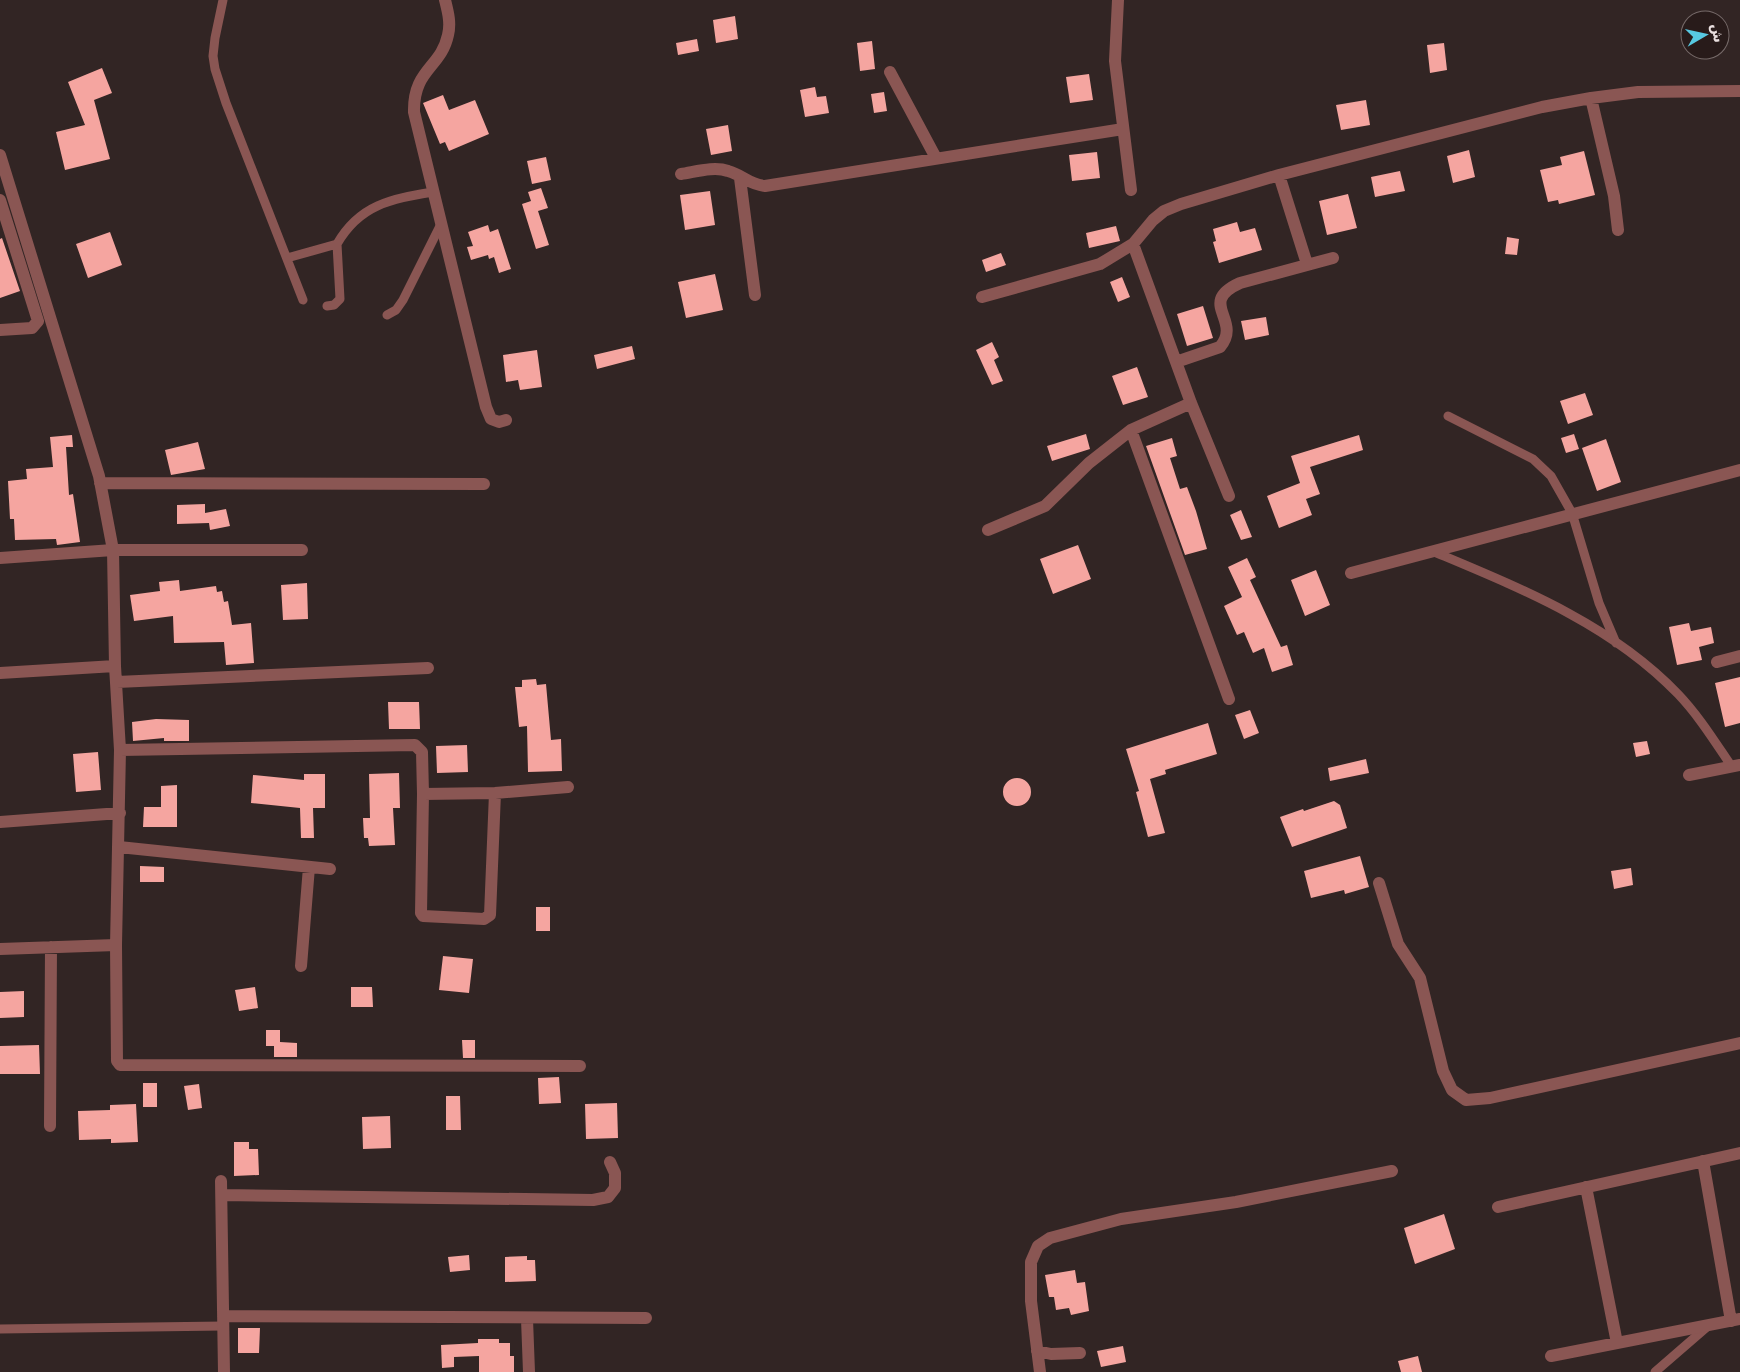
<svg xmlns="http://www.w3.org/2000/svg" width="1740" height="1372" font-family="'DejaVu Sans','Noto Sans Arabic',sans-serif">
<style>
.building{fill:#f5a5a0}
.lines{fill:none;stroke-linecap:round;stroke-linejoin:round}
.lane{stroke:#8a5653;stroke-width:9}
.street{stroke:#8a5653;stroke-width:12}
</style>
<rect width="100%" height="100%" fill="#322524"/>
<path class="building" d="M735,16L738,39L716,43L713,20Z
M697,39L699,51L678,55L676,43Z
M872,41L875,69L860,71L857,43Z
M1444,43L1447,70L1430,73L1427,45Z
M102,68L112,93L94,100L110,159L65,170L56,132L85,125L68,82Z
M1089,74L1093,100L1070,103L1066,77Z
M815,87L817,97L826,96L829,113L805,117L800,90Z
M884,92L887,111L874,113L871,94Z
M443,95L449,110L475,100L489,134L449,151L445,142L440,144L423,103Z
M1366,100L1370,125L1341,130L1336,105Z
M728,125L732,151L711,155L706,129Z
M1469,150L1475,177L1453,183L1447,156Z
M1584,151L1595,195L1559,204L1558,200L1548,202L1540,170L1562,165L1560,157Z
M1097,152L1100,178L1072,181L1069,155Z
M546,157L551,180L532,184L527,161Z
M1400,171L1405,191L1375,197L1371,177Z
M541,188L548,208L538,211L549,245L536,249L522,204L531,201L528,192Z
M710,191L715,225L685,230L680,195Z
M1348,194L1357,228L1327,235L1319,201Z
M1237,222L1240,232L1255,228L1262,250L1219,263L1213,242L1216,241L1213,229Z
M488,225L490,232L498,229L511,269L499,273L494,257L489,259L488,255L471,260L467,247L473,246L468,232Z
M1116,226L1120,241L1089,248L1086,233Z
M110,232L122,265L88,278L76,244Z
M1507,237L1519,239L1517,255L1505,254Z
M2,238L20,291L0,298V239Z
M1001,253L1006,265L986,272L982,260Z
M715,274L723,310L686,318L678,282Z
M1122,277L1130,297L1118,302L1110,282Z
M1203,306L1213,338L1187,346L1177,314Z
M1266,317L1269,335L1245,340L1241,321Z
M992,342L999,357L994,360L1003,381L992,385L976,350Z
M632,346L635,359L597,369L594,355Z
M537,350L542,387L520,390L518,380L506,382L503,355Z
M1137,367L1148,397L1123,405L1112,376Z
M1585,393L1593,415L1568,424L1560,401Z
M1086,434L1090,449L1052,461L1047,446Z
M1574,434L1579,449L1566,453L1561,438Z
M72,435L73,447H66L69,495L73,494L80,542L57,545L56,539L15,540L14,519H10L8,481L27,479L26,469L53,467L50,437Z
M1359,435L1363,450L1310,467L1320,494L1306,499L1312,515L1279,528L1267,496L1300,483L1291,456Z
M1172,438L1177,456L1170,458L1180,489L1187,487L1196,511L1207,549L1185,555L1146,446Z
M1606,439L1621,482L1597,491L1582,448Z
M198,442L205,469L171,475L165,450Z
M205,504V513L226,509L230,526L210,530L209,523L177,524V505Z
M1241,510L1252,537L1241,540L1230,515Z
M1078,545L1091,579L1053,594L1040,559Z
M1247,558L1256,577L1250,580L1281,647L1287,645L1293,665L1272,672L1264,648L1253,653L1244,632L1237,635L1224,606L1242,597L1228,567Z
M1316,570L1330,605L1305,616L1291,580Z
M179,580L180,591L216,586L217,592L222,591L224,602L228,601L232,625L251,623L254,663L226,665L224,642L174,643L173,616L134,621L130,595L160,591L159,582Z
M307,583L308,619L283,620L281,585Z
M1689,623L1691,631L1711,627L1714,643L1699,647L1702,660L1677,665L1669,627Z
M1740,677V723L1725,727L1715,683Z
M536,679L537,685L546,684L551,740L561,739L562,771L528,772L527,726L519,727L515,687H522V680Z
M388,702H419L420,729H389Z
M1250,710L1259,733L1244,739L1235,715Z
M156,719L189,720V741H164V738L133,741L132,722Z
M1208,723L1217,754L1165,770L1166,774L1150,779L1165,833L1148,837L1136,792L1139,791L1126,749Z
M1647,741L1650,754L1636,757L1633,743Z
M467,745L468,772L437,773L436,746Z
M98,752L101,790L76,792L73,754Z
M1366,759L1369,773L1330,781L1328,768Z
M399,773L400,808H393L395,845L369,846L368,838H364L363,818H370L369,774Z
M304,774H325V808H313L314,838H301L300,808L251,803L253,775L304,780Z
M1003 792a14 14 0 1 1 28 0a14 14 0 1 1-28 0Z
M177,785V827H143L144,807H161V786Z
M1334,801L1340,805L1347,828L1292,847L1280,817L1303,809L1304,811Z
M1360,856L1369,887L1345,894L1344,890L1311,898L1304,871Z
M140,866L164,867V882H140Z
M1631,868L1633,885L1614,889L1611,871Z
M536,907H550V931H536Z
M443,956L473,959L469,993L439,990Z
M255,987L258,1008L239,1011L235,990Z
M351,987H372L373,1007H351Z
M24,991V1017L0,1018V992Z
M266,1030H280V1042L297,1043V1057H274V1046H266Z
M462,1040H475V1058H463Z
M39,1045L40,1074H0V1046Z
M559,1077L561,1103L539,1104L538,1078Z
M143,1083H157V1107H143Z
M199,1084L202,1108L188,1110L184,1086Z
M446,1096H460L461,1130H446Z
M617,1103L618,1138L586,1139L585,1104Z
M136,1104L138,1142L111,1143V1139L79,1140L78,1111L110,1110V1105Z
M390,1116L391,1148L363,1149L362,1117Z
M234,1142H249V1149H258L259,1175L234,1176Z
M1444,1214L1455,1249L1415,1264L1404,1228Z
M469,1255L470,1270L450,1272L448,1257Z
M527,1256V1260H535L536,1281L505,1282V1257Z
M1075,1270L1077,1283L1085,1282L1089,1311L1071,1315L1069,1308L1056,1310L1054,1297H1049L1045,1275Z
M238,1328H260L259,1353H238Z
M478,1339H499V1343H510V1356H514V1372H479V1356L454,1357V1367L442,1368L441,1345L478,1343Z
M1123,1346L1126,1362L1101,1367L1097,1351Z
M1418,1356L1422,1372H1401L1398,1361Z"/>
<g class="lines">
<path class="lane" d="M223,0L215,38L213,56L215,69L226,103L303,300
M287,258L337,244
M327,306L334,305L340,299L337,244C360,204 392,199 433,192
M387,315L396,310L403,300L441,224
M1448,416L1533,459L1551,476L1572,513L1599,603L1616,643
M1432,551C1520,588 1611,624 1678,694C1699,716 1715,742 1732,767
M0,1329L223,1326
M1655,1372L1708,1326"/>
<path class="street" d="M445,0C448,12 451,23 448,35C441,68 413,69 414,112L486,407L491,419L499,422L506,420
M1118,0L1115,61L1131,190
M890,72L936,158
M1591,98L1614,196L1618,230
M0,155L99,476L113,550L115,666L120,750L116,945L117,1061L120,1065L580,1066
M681,174C695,172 714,166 728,171C743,175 748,184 765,186L1123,129
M1279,175L1307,264
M740,178L755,295
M0,200L38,321L32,328L0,330
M1133,244L1191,403L1229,496
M982,297L1100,264L1133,244L1153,220L1164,211L1181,204L1279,175L1542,107L1591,98L1638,92L1740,91
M1176,362L1220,347C1243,320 1196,303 1240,283L1333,258
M1131,430L1229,699
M100,483L484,484
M988,530L1045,506L1089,463L1131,430L1191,403
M0,558L113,550H302
M1351,573L1740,470
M1717,662L1740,656
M0,673L115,666
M117,682L428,668
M120,750L415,745L422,752L423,794L495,793L568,787
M1689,775L1740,765
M423,794L421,913L423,916L484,919L490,915L495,793
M0,822L120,813
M119,847L330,869
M1379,883L1398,944L1420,978L1443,1071L1452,1090L1466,1100L1490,1098L1740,1043
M0,949L116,945
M301,966L309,867
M50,1126L51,947
M1703,1161L1731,1321
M221,1181L224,1372
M1586,1187L1617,1343
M222,1195L593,1200L608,1197L615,1188V1173L610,1162
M1498,1207L1740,1153
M223,1316L646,1318
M527,1319L529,1372
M1037,1351L1051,1354L1080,1353
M1551,1356L1740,1319
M1040,1372L1031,1301V1262L1038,1246L1050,1238L1121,1219L1236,1202L1392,1171"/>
</g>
<g transform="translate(1705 35) rotate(81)"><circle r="24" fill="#281b1a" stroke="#766a69"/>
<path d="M0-4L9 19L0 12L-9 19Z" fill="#57c9e2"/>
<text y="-8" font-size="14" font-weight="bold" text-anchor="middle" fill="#eae0e0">ش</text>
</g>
</svg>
